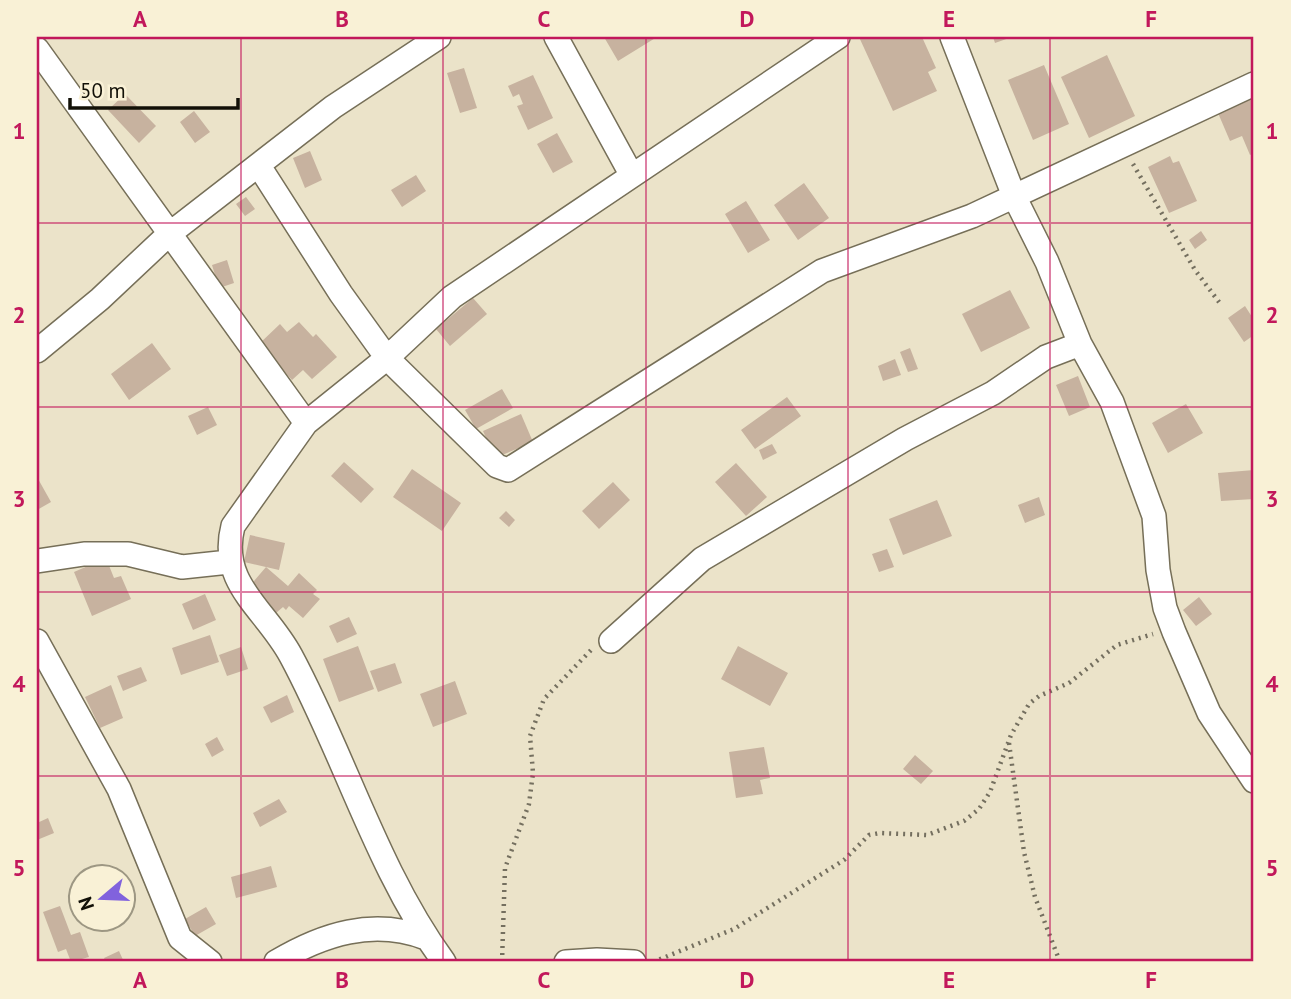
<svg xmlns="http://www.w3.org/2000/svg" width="1291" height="999" font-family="'PT Sans',sans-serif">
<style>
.building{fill:#c7b29f}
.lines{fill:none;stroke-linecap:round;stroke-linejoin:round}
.street-casing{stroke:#766f58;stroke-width:26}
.path{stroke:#746f5f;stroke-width:4.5;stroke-dasharray:2 5;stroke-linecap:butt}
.street{stroke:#fff;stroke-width:23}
.grid{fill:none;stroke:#c2185b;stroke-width:2;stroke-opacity:0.55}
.neatline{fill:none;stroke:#c2185b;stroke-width:2.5}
.grid-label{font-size:23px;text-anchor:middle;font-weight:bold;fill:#c2185b}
</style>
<rect width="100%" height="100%" fill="#ebe3c9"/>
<path class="building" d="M604,37H657L618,61Z
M859,37H922L936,68L928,72L937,91L893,111Z
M993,37H1012L995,43Z
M1107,55L1135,116L1089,138L1061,77Z
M1044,65L1069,124L1033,140L1008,80Z
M464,68L477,108L460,113L447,73Z
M533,75L553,118L528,130L517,106L523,104L519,94L513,97L508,86Z
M1254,89V153L1250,155L1242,136L1230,141L1215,106Z
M125,94L156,126L139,143L108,110Z
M194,111L210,132L195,143L180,122Z
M557,133L573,162L553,173L537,144Z
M310,151L322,180L305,188L293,158Z
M1170,156L1173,163L1179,161L1197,201L1169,213L1148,167Z
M416,175L426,191L402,207L391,190Z
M804,183L829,218L798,240L774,205Z
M246,197L255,209L245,216L236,204Z
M746,201L770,240L748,253L725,214Z
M1201,231L1207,240L1195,249L1189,240Z
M227,260L234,283L219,288L212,265Z
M1010,290L1030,328L981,352L962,314Z
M473,298L487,314L450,346L436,329Z
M1245,306L1254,320V335L1244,342L1228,318Z
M299,322L313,337L316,334L337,357L312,379L303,370L292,380L259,344L280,324L287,332Z
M152,343L171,369L129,400L111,374Z
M910,348L918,369L908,372L900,352Z
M895,359L901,375L883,381L878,366Z
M1078,376L1090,407L1069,416L1056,385Z
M502,389L513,408L476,429L465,410Z
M787,397L801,416L755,449L741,430Z
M1186,404L1203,433L1168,453L1152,423Z
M208,407L217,425L197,435L188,416Z
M521,414L533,442L495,458L483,431Z
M772,444L777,453L763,460L759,450Z
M344,462L374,489L361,503L331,476Z
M736,463L767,497L746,516L715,482Z
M412,469L461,503L442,531L393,497Z
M1254,470V499L1221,501L1218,473Z
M37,477L51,502L37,510Z
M613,482L630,500L599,529L582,511Z
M1039,497L1045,515L1025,523L1018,505Z
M937,500L952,536L903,555L889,519Z
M506,511L515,520L509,527L499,518Z
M250,535L285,543L279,570L244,562Z
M887,549L894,567L879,572L872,554Z
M106,558L114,578L121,576L131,599L92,616L74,572Z
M266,567L288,586L299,573L317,590L313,594L320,599L303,618L289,606L286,610L283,607L276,613L248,588Z
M205,594L216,620L193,630L182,604Z
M1199,597L1212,614L1196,626L1183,610Z
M349,617L357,634L337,643L329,626Z
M210,635L219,662L181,675L172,648Z
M358,646L374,689L339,702L323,659Z
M738,646L788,673L770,706L721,679Z
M241,647L248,669L227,676L219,655Z
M395,663L402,683L378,692L370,671Z
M141,667L147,681L123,691L117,676Z
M455,681L467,714L433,727L420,694Z
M111,685L123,718L100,728L85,697Z
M287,695L294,712L271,723L263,707Z
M217,737L224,750L212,757L205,744Z
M764,747L770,778L760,780L763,794L736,798L729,752Z
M915,755L933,771L921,784L903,769Z
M279,799L287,812L260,827L253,813Z
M48,818L54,833L37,840V823Z
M271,866L277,887L236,898L231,877Z
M60,906L71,935L80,932L89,957L71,962L66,949L58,952L43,912Z
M206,907L216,924L195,936L185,919Z
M119,951L124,962H106L104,958Z"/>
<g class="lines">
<g class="street-casing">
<path id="street" d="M556,37L631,174
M952,37L1014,196L1047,262L1080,344L1112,402L1154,516L1158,570L1165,608L1174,632L1209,713L1254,781
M37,49L306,423
M259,166L341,294L387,358L497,466L508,470L822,271L972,216L1254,84
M37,351L100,299L168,235L333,107L439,37
M37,561L84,554H128L182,567L229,562
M37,641L119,789L180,938L210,962
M611,641L702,559L905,439L993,393L1046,357L1080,344
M276,962C323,934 373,918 426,938
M444,962C377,870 345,756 291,656C266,609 218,584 233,526L306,423L387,358L452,297L838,37
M566,962L597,960L634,962"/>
</g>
<path class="path" d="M1133,164L1195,270L1222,306
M1009,743L1024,852L1035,897L1060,962
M502,962L505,868L529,804L533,773L530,736L544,699L593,648
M653,962L734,929L844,860L869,835L880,833L927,835L964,821L979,809L990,792L1011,735L1029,704L1039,696L1069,683L1117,645L1153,634"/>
<use href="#street" class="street"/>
</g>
<path class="grid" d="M241,37V962M443,37V962M646,37V962M848,37V962M1050,37V962M37,223H1254M37,407H1254M37,592H1254M37,776H1254"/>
<rect width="1291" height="999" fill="none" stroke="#f9f1d6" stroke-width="77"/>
<g transform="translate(102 898) rotate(251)"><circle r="33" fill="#f9f1d6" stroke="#9d9783" stroke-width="2"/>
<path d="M0-5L12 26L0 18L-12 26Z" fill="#8162dd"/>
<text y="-10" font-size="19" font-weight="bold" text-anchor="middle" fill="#121007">N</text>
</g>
<path d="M70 98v10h168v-10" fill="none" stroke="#121007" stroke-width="3.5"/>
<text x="80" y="98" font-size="21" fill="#121007" stroke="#f9f1d6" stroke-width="5" paint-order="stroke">50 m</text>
<rect x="38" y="38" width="1214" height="922" class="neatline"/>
<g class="grid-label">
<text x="140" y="27">A</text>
<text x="342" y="27">B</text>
<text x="544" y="27">C</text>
<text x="747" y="27">D</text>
<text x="949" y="27">E</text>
<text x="1151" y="27">F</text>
<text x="19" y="139">1</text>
<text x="1272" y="139">1</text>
<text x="19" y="323">2</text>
<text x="1272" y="323">2</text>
<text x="19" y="507">3</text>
<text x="1272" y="507">3</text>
<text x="19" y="692">4</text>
<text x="1272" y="692">4</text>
<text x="19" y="876">5</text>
<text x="1272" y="876">5</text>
<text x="140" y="988">A</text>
<text x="342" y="988">B</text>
<text x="544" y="988">C</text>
<text x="747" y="988">D</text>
<text x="949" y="988">E</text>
<text x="1151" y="988">F</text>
</g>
</svg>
